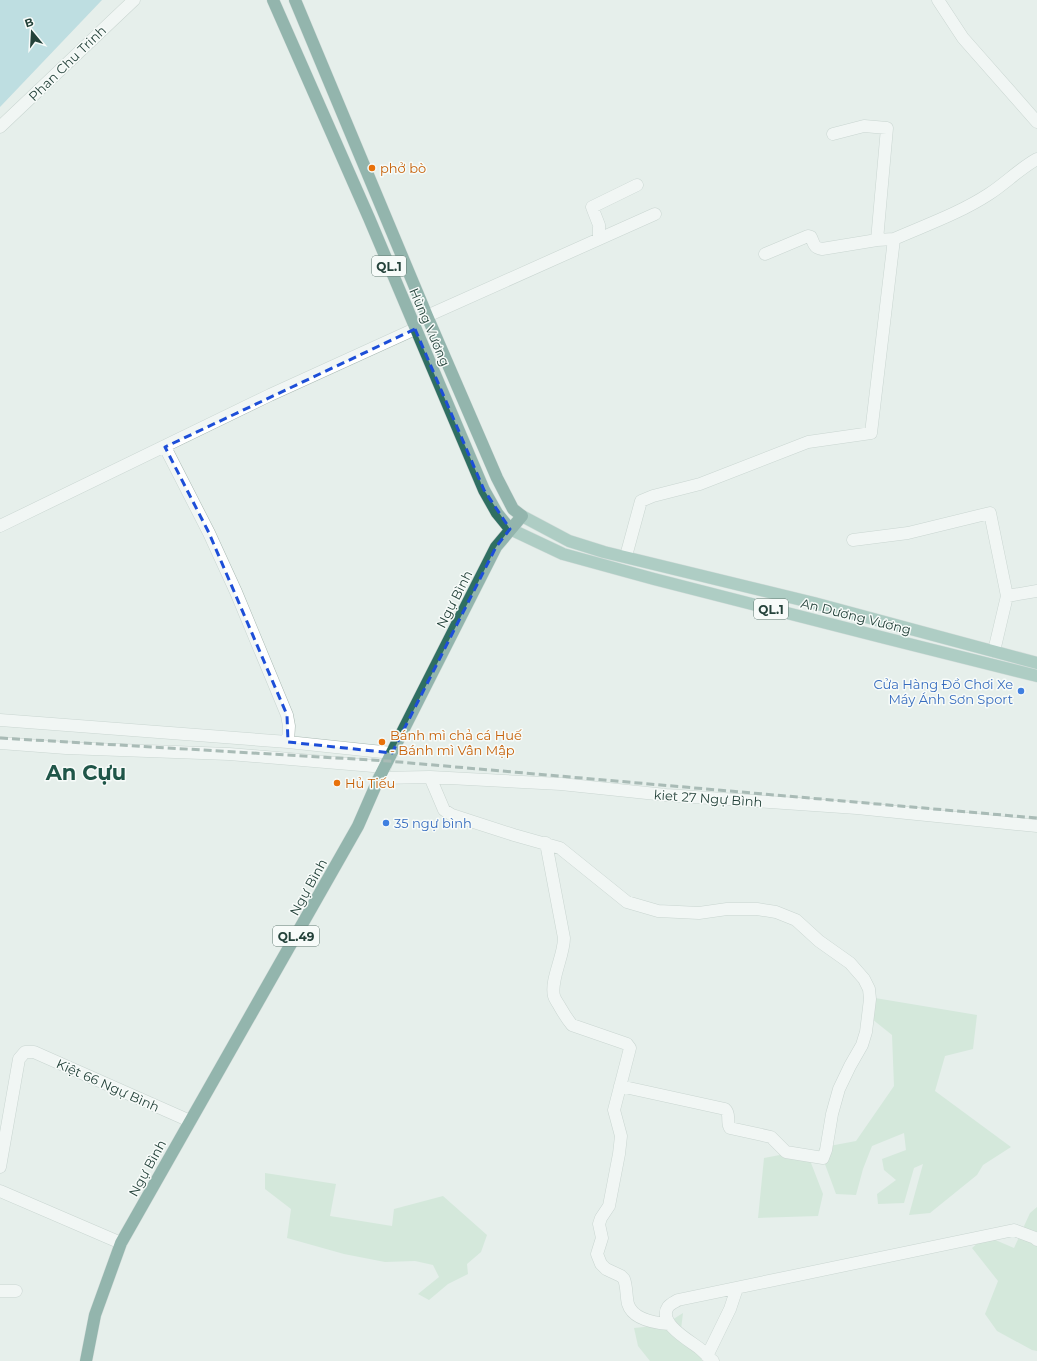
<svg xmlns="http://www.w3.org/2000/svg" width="1037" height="1361" font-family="Montserrat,sans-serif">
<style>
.green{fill:#bfe0c8}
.water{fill:#8ec9d4}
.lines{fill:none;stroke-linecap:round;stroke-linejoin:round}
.minor-casing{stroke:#a8b8b2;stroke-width:13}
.major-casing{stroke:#c2cac8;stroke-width:13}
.highway-casing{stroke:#c2cac8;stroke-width:13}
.minor{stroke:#fff;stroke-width:12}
.major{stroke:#6aa596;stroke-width:12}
.highway{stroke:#2f6f62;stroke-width:12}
.rail{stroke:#5f7d75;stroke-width:3;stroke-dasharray:8 4;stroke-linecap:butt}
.marked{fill:none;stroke:#1d4ed8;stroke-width:3;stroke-dasharray:8 5;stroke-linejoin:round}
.food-dot{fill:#e8710a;stroke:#f7fbf9;stroke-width:1.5}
.shop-dot{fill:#3f7fe0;stroke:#f7fbf9;stroke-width:1.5}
.labels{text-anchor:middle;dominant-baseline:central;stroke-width:3;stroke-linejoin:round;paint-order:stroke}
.shield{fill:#f7fbf9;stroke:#637a73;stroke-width:1}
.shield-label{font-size:12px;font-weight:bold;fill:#24423a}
.street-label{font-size:13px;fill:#24423a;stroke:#f7fbf9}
.food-label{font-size:13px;fill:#c56008;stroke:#f7fbf9;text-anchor:start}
.shop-label{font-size:13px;fill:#366cbe;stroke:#f7fbf9;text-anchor:end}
.town-label{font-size:21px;font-weight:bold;fill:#1f5548;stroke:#f7fbf9}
</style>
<rect width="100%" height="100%" fill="#e6efeb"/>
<path class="green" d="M875,998L977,1015L973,1049L945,1056L935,1091L1011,1147L983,1165L977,1175L930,1213L909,1215L923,1164L914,1168L904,1203L878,1204L877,1194L896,1180L884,1170L882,1159L906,1150L904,1133L872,1146L863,1169L856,1195L836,1194L819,1148L856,1141L894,1086L892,1035L872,1019Z
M806,1150L823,1194L818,1216L758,1218L764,1158Z
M265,1173L336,1184L330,1216L392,1226L394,1209L443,1196L487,1235L481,1252L467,1264L468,1274L448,1284L429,1300L418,1294L439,1277L433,1265L415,1261L385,1262L344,1254L287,1238L291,1209L265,1189Z
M1037,1207V1351L1032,1350L997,1331L985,1314L998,1281L972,1248L986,1236L1014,1248L1030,1213Z
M683,1313L681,1329L697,1345L702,1361H650L638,1346L634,1328L664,1325Z"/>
<path class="water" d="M0,0H102L0,107Z"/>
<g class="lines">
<g class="minor-casing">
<path id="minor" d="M938,0L963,38L1037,122
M0,127L134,0
M833,134L864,126L887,128L877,240
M599,239V225L592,207L637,185
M894,239C926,225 960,213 989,194C1006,183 1019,169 1037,159
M427,316L655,214
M0,526L270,395L415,329
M853,540L908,533L990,513L1007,596L994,651
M626,556L641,501L653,496L700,484L808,442L871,433L894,239L877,240L822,249C814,248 814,244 811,237L808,236L765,254
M1007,596L1037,591
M0,720L288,742L289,726L287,715L236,592L209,533L165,447
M288,742L392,753
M0,743L66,748L229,754L385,767
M430,777L444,810L452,815L514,835L560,848L627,902L658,911L699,913L727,909H757L776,912L796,920L819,941L850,963L864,979L869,989L870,999L866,1032L862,1045L850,1066L839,1089L832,1114L826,1150L823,1158L786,1152L771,1137L730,1128C726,1122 731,1114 725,1109L620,1086
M379,778L430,777L561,784L666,795L857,808L1037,826
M546,843L564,938C564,956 550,980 554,996C555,1000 558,1003 560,1007C564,1014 567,1019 572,1025L627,1044L630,1048L614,1110L621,1136L619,1154L609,1206L601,1218L599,1224L602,1238L597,1254L601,1264L606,1269L621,1276L624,1279C627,1287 626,1296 628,1304C633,1320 655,1323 669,1324
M0,1167L19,1059L25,1052H34L190,1121
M0,1191L121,1243
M0,1291H16
M707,1356L730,1309L737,1288
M713,1361C708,1357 704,1352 699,1348C690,1341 657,1323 668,1307C670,1304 675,1302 678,1300L1014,1230L1035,1238L1037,1240"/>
</g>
<g class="major-casing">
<path id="major" d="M522,516L569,541L604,552L814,603L1037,663
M510,529L563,554L654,579L885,638L1037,676"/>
</g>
<g class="highway-casing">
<path id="highway" d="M273,0L369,218L484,490L497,513L510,529
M86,1361L95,1315L121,1243L358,826L379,778L496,547L522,516L513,509L497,478L427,316L295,0"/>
</g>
<use href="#minor" class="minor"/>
<use href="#major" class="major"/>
<use href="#highway" class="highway"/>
<path class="rail" d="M0,738L388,761L1037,818"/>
</g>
<path d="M0 0H1037V1361H0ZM415,329L484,490L510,529L496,547L392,753L288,742L287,715L209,533L165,447Z" fill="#e6efeb" fill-opacity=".55" fill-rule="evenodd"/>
<path class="marked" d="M415,329L484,490L510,529L496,547L392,753L288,742L287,715L209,533L165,447Z"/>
<g class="food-dot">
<circle cx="372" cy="168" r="4"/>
<circle cx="382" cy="742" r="4"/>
<circle cx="337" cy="783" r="4"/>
</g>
<g class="shop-dot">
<circle cx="1021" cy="691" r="4"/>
<circle cx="386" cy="823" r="4"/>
</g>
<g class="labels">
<g class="shield">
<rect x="372" y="256" width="34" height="20" rx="3"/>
<rect x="754" y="599" width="34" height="20" rx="3"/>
<rect x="273" y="926" width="46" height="20" rx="3"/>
</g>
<g class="shield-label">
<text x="389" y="266">QL.1</text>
<text x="771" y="609">QL.1</text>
<text x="296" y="936">QL.49</text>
</g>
<g class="street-label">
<text transform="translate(67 63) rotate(-44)">Phan Chu Trinh</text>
<text transform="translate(430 327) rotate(67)">Hùng Vương</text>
<text transform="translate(454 599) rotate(-63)">Ngự Bình</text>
<text transform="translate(856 616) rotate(14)">An Dương Vương</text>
<text transform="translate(708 798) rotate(4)">kiet 27 Ngự Bình</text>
<text transform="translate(308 887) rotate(-61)">Ngự Bình</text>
<text transform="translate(108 1085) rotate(24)">Kiệt 66 Ngự Bình</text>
<text transform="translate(147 1168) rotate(-61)">Ngự Bình</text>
</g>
<g class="food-label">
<text x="380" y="168">phở bò</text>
<text x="390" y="735">Bánh mì chả cá Huế<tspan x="390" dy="15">- Bánh mì Vân Mập</tspan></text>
<text x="345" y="783">Hủ Tiếu</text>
</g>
<g class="shop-label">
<text x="1013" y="684">Cửa Hàng Đồ Chơi Xe<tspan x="1013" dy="15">Máy Ánh Sơn Sport</tspan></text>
<text x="394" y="823" text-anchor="start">35 ngự bình</text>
</g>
<g class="town-label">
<text x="86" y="772">An Cựu</text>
</g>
</g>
<g transform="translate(32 32) rotate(342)" stroke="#f7fbf9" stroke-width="3" paint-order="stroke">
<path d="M0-3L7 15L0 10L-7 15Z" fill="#24423a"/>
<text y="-6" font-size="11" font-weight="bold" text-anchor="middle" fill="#24423a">B</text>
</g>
</svg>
